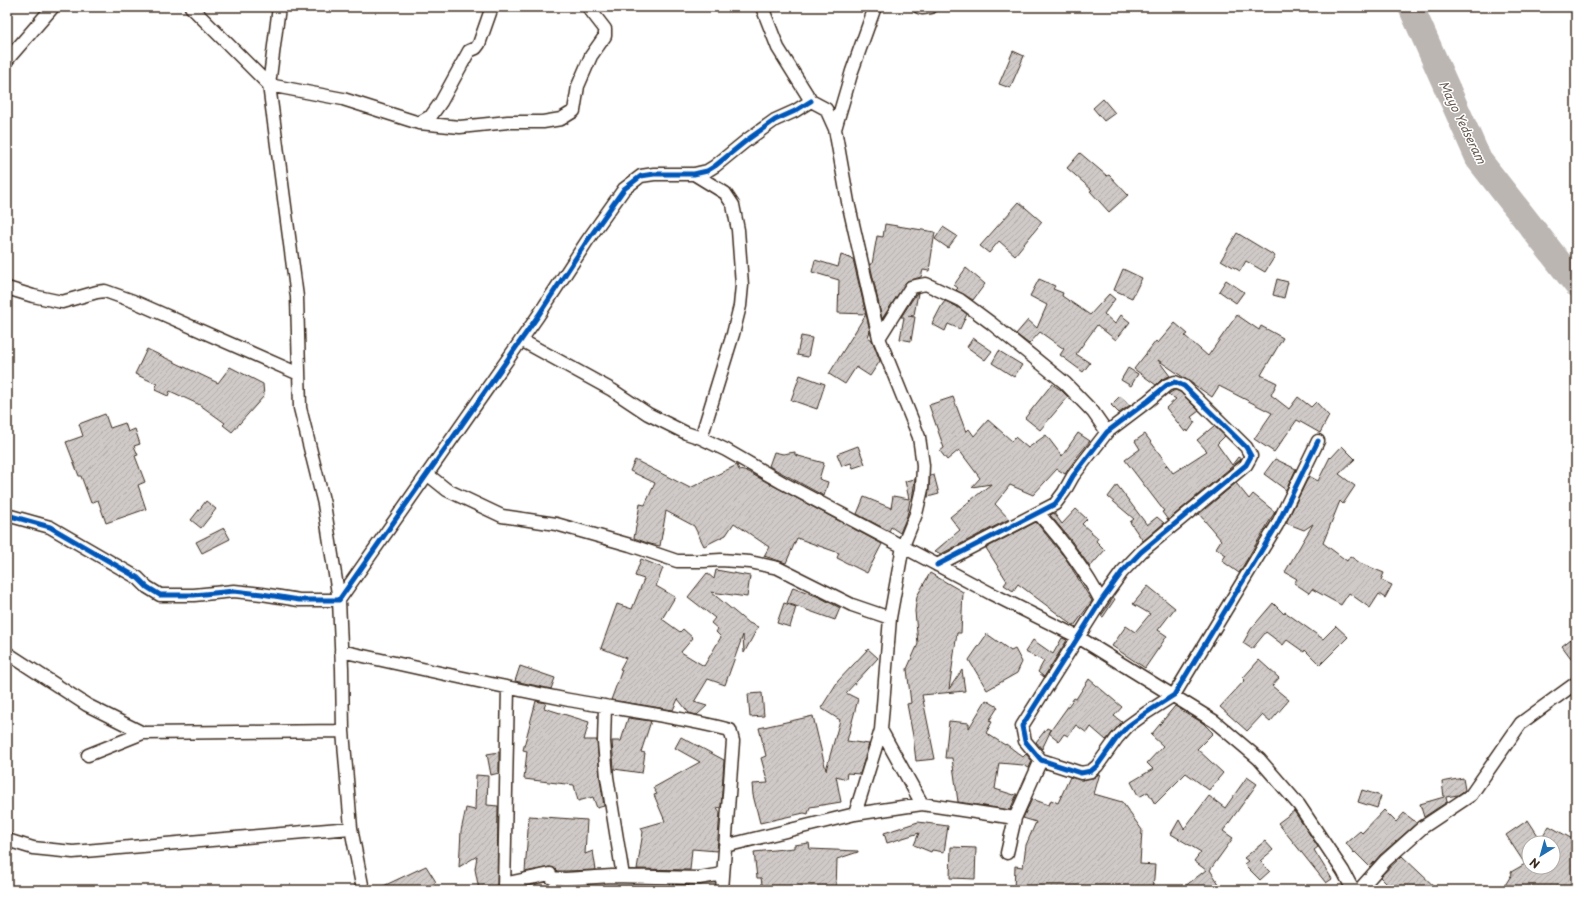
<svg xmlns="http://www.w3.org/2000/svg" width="1583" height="897" font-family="'Playpen Sans',sans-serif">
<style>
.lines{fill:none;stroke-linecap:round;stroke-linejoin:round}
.river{stroke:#bcb6b3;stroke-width:26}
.building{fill:url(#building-hatch);stroke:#3b2a1e;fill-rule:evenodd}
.street-casing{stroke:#3b2a1e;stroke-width:15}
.street{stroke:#fff;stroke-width:12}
.cycleway-casing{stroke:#fff;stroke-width:8}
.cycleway{stroke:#0057b8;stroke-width:5}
.labels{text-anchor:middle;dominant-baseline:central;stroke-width:3;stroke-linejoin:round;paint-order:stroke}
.water-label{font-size:12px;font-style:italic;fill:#685b52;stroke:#fff}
</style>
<defs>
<pattern id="building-hatch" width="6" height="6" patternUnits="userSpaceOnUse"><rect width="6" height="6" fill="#cfcac7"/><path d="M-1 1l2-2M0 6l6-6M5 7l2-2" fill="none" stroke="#b3aeaa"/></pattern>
</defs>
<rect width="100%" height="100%" fill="#fff"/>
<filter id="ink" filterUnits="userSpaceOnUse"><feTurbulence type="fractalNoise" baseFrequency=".025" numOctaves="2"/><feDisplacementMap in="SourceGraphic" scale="8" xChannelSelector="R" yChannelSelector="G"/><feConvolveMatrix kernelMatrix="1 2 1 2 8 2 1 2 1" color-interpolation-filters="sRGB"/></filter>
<g filter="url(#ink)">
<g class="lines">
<path class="river" d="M1411,7L1479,160L1576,284"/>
</g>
<path class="building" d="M1013,51L1024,56L1010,88L999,84Z
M1103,99L1115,113L1104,121L1093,108Z
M1080,153L1107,176L1109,175L1128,195L1109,212L1090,191L1092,190L1067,168Z
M1019,202L1042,222L1015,255L999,241L989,253L980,246Z
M885,224L935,232L929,271L923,270L921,277L907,281L882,319L870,264H872L877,236L883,237Z
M943,227L957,236L948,248L935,239Z
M1237,233L1275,256L1265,272L1246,261L1240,271L1221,260Z
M841,255L853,259L866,314L838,313L839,280L812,272L815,260L838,267Z
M966,268L985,284L973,300L956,290L958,288L954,285Z
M1123,269L1142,278L1132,298L1114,290Z
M1039,279L1055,286L1053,289L1063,293L1062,296L1090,315L1109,294L1115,299L1104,314L1115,324L1121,315L1130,322L1116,340L1097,325L1076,354L1090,363L1083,372L1060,355L1064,349L1040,332L1029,344L1016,334L1028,320L1037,328L1047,305L1030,296Z
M1277,279L1288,282L1284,298L1273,295Z
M1226,280L1244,292L1236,303L1219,291Z
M918,293L914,315L908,316L915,317L911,341L900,339L904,317H901L916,294Z
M945,301L956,306L967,314L960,329L948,324L945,331L932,324L942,305Z
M866,314L870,331L868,337L872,340L880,361L870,376L856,367L845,384L829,374Z
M1237,315L1259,330L1261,326L1283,338L1261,375L1277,383L1271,395L1289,409L1298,397L1311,407L1316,402L1329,416L1320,433L1297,420L1274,452L1254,439L1272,413L1219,386L1212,397L1158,360L1170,376L1162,379L1156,385L1134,369L1156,341L1158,343L1175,323L1188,334L1185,336L1208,356Z
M801,336L812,338L808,357L797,355Z
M973,338L992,351L985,360L967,347Z
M147,349L218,383L230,367L263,384L264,396L232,432L223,425L225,423L200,405L170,391L168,396L155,390L157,384L135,374Z
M999,351L1022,365L1014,377L992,363Z
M1128,368L1138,374L1131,386L1121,380Z
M800,375L825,384L817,409L791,400Z
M1052,384L1061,390L1068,397L1040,430L1025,418Z
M1175,390L1180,392L1199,411L1191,417L1195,422L1188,432L1187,430L1185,432L1166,408L1176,399L1168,394Z
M1120,396L1130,405L1119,413L1111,405Z
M953,397L966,432L969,429L974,436L988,420L1012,441L1015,437L1028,448L1046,435L1062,456L1078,433L1090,441L1077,457L1065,474L1057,469L1033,495L1010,485L995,504L1009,519L941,554L935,551L960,530L950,517L991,484L972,487L980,478L959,450L947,460L940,451L944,448L929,405Z
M105,414L110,428L125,423L128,432L135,429L140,444L134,446L138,455L135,456L145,482L138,485L146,509L106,523L98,500L91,503L81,476H79L66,442L83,436L79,424Z
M1214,426L1225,436L1217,444L1232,465L1238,457L1241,459L1168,520L1162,512L1164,511L1125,460L1140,449L1135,441L1145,434L1167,464L1165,466L1167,465L1173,473L1207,451L1197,440Z
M858,446L865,464L853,468L851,463L842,466L837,454Z
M1342,446L1355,459L1339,474L1355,486L1343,504L1340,501L1323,543L1347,561L1350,556L1360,563L1384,573L1381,580L1392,585L1385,598L1379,594L1370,608L1349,593L1341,605L1312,589L1309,593L1294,583L1297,579L1285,572L1313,524L1304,530L1286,523L1309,476L1318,481L1330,457L1331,458Z
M774,452L783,454L795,452V455L824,463L819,479L828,482L824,496L769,466Z
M1275,459L1296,469L1286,490L1264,474Z
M635,460L690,488L737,465L739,470L748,472L882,544L867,573L837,558L839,553L797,538L786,563L764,556L769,547L734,523L726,535L704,546L694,526L666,511L660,546L650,544L634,538L640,504L645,505L655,483L630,471Z
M934,475L939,494L928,497L930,476Z
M915,479L912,500H910L907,516L900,533L891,527L889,531L857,514L864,497L891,508L893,496L909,499L905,481Z
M1236,483L1249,499L1253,494L1275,512L1276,510L1239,573L1222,561L1226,555L1216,548L1221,540L1199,514Z
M1117,485L1147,525L1157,517L1164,523L1143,541L1130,522L1134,519L1108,497Z
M206,501L216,509L201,528L191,520Z
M1076,509L1087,519L1082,524L1098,538L1096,541L1105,550L1090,567L1070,539L1050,515L1054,513L1062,524Z
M1036,522L1066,559L1092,601L1074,626L1018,584L1013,591L1004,585L1007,581L986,548Z
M224,528L230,539L202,553L196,542Z
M641,559L663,568L656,586L675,597L662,619L680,632L683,629L693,638L681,652L704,666L721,637L716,632L718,629L711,623L715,618L688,597L707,573L714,579L716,570L750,576L747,597L711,592L747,622L758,627L744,653L743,635L725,685L708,679L694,702L707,706L697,715L689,713L678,699L673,710L611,700L622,670L620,669L626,658L601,648L617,604L632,609L644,579L635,576Z
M930,573L963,592L961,633H957L949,689L962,670L965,691L922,695L935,759L916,761L913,736L907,704L911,703L907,669L918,644L915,611L917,596Z
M1148,586L1175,608L1158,630L1167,636L1145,668L1112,646L1126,626L1135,632L1150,614L1133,604Z
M793,587L819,597L840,608L835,620L787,603Z
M1113,598L1115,599L1103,617L1101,616Z
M784,603L796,607L790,627L777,623Z
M1273,603L1284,614L1285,612L1323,639L1336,626L1348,637L1320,665L1305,650L1304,652L1287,640L1283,645L1266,632L1252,649L1243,643L1251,629Z
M987,634L1011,651L1015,649L1022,662L1017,673L987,690L969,660Z
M1062,638L1067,640L1044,677L1038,672L1044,661L1025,652L1033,640L1053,654Z
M1571,639L1576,647V665L1562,646Z
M868,649L878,658L846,693L858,699L847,741L869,744L860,774L847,773L846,779L836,776L841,802L810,807L808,814L804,813L760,823L753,795L752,784L768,783L761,758L766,756L759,728L813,716L826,770L840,720L821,708L838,681Z
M1259,660L1279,678L1272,686L1289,700L1270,722L1262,715L1247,731L1220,707L1245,680L1243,678Z
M520,666L555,678L551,689L515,681Z
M1089,679L1122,707L1114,716L1122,722L1106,740L1091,727L1087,733L1076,725L1068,736L1064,734L1059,741L1049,733L1074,698L1076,699Z
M762,693L764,716L750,717L748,694Z
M986,700L998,707L989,721L992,722L986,733L1005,745L1006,744L1023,757L1026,754L1032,761L1029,768L1023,765L999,763L995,789L1014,795L1015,794H1017L1010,810L958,802L952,758H945L949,721L969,723V728Z
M536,701L546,703L544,708L589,722L584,740H597L600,778L604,806L597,808L593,797L578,801L574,785L524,779L527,751L523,750Z
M1175,706L1203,723L1213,733L1197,749L1223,773L1209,790L1186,773L1155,804L1148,792L1139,797L1131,782L1153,769L1147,763L1163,746L1151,735Z
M628,718L651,721L641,752L645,753L642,773L614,769L612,741H621Z
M1047,728L1051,730L1042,749L1036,742Z
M681,737L724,760L721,807L717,808L720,812L717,851L692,849L690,870L637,869L643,832L641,828L665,821L654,795L657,794L653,788L700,762L675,748Z
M499,752V773L491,775L487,754Z
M1100,773L1094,794L1122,802L1142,830L1140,864L1155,865L1153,890H1014L1015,866L1023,867L1026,845L1036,822L1023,818L1032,799L1049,805L1051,800L1058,803L1070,777L1082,780L1093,778Z
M476,775L488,776L487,805L498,806L497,890H479L475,869L477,856L459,867L461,831L466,808L475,810Z
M1247,777L1257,784L1223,831L1233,838L1210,870L1223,890H1180L1206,870L1194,861L1201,852L1171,834L1179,820L1184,829L1209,796L1225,808Z
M1463,778L1465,790L1458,795L1446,797L1447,802L1424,817L1420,804L1444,797L1442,782Z
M1362,790L1381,796L1377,808L1358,802Z
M1384,810L1396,822L1404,813L1417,823L1380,855L1370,867L1355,852L1354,853L1346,843L1360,831L1362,833Z
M1294,811L1318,847L1314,850L1332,879L1326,883L1278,823Z
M529,816L587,820L585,854L593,851L596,870L565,871H557L554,868L549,867L525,872Z
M1528,820L1541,840L1549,826L1576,841V890H1502L1512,874L1511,872L1525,864L1506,835ZM1529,843H1553V867H1529Z
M918,822L948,826L944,852L932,850L931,852L914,845L919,833L887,843L884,833Z
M1265,841L1273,850L1260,861L1270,871L1260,880L1244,864L1248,861L1244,858Z
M809,843L810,849L858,851V852L837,859L836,890H763L761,878H757L754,852L794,848V845Z
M951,847L976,848L975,879L950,878Z
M1402,856L1438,890H1393L1380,877Z
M426,866L436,882L424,890H375Z
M662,885H689L688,890H662Z"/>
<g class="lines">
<g class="street-casing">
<path id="street" d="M191,7L269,85L297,297L300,408L324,504L339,600L342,668L343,731L351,828L363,890
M279,7L269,85L343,99L419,123L460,127L508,122H543L561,119L574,111L578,86L591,56L605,36V29L588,7
M762,7L778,48L811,101L826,109L835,129L848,202L879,338L919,437L923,465L922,489L916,514L903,546L890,618L881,730L855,814
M919,7L922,8L931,7
M7,60L53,7
M419,123L431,116L441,102L469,51L476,48L479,44L492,7
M835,129L852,71L875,7
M694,174L725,193L733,205L738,230L742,285L740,306L733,334L701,438
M7,288L33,296L62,302L97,292L105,291L133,301L299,374
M879,338L911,287L926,284L960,300L991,323L1065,383L1093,412L1107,432
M521,340L612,390L648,414L686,433L701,438L726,450L783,483L990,593L1078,637L1214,721L1259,759L1299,805L1343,871L1353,890
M427,474L447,490L502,516L556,524L630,545L677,561H704L721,560L750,562L778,568L852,605L890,618
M1038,513C1062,540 1084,568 1101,601
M7,515L50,527L138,578L147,587L160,595H194L234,591L262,594L299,600H339L538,316L587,241L624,189L641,176L654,174H694L707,171L715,166L747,140L775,120L795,111L811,101
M937,565L1055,504L1064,492L1073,476L1107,432L1148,401L1167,385L1175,382L1184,386L1246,447L1251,456L1246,465L1141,552L1122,572L1101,601L1022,726L1025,741L1041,760L1081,773L1091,771L1097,766L1117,738L1128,726L1146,713L1174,695L1277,525L1318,441
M341,651C417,668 493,685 569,700C623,710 677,716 730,730L733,741L722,890
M7,653L87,705L143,733
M605,706L604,742L607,777L623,876
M881,730L922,804
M88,755L143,733L343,731
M7,840L33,848L73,852L351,828
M725,846L855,814L922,804L1015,818
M1007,853L1015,818L1041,760
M504,884L550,874L552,878L565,879L612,876L699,878L723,874
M504,890L508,688
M1359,890L1385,861L1423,827L1471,795L1521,723L1576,683"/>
</g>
<use href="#street" class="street"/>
<g class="cycleway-casing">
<path id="cycleway" d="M7,515L50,527L138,578L147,587L160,595H194L234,591L262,594L299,600H339L538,316L587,241L624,189L641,176L654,174H694L707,171L715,166L747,140L775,120L795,111L811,101
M937,565L1055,504L1064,492L1073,476L1107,432L1148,401L1167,385L1175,382L1184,386L1246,447L1251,456L1246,465L1141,552L1122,572L1101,601L1022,726L1025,741L1041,760L1081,773L1091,771L1097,766L1117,738L1128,726L1146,713L1174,695L1277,525L1318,441"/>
</g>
<use href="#cycleway" class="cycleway"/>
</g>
</g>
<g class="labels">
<g class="water-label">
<text transform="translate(1463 122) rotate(64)">Mayo Yedseram</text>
</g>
</g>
<rect width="1583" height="897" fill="none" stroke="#fff" stroke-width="24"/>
<rect x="12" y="12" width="1559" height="873" fill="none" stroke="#3b2a1e" stroke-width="1.5" filter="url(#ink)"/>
<g transform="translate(1541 855) rotate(217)"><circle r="19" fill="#ffffff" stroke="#b1aaa5"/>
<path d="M0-3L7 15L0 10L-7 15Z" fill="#1f6fb2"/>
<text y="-6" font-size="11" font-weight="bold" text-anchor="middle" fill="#3b2a1e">N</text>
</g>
</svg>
